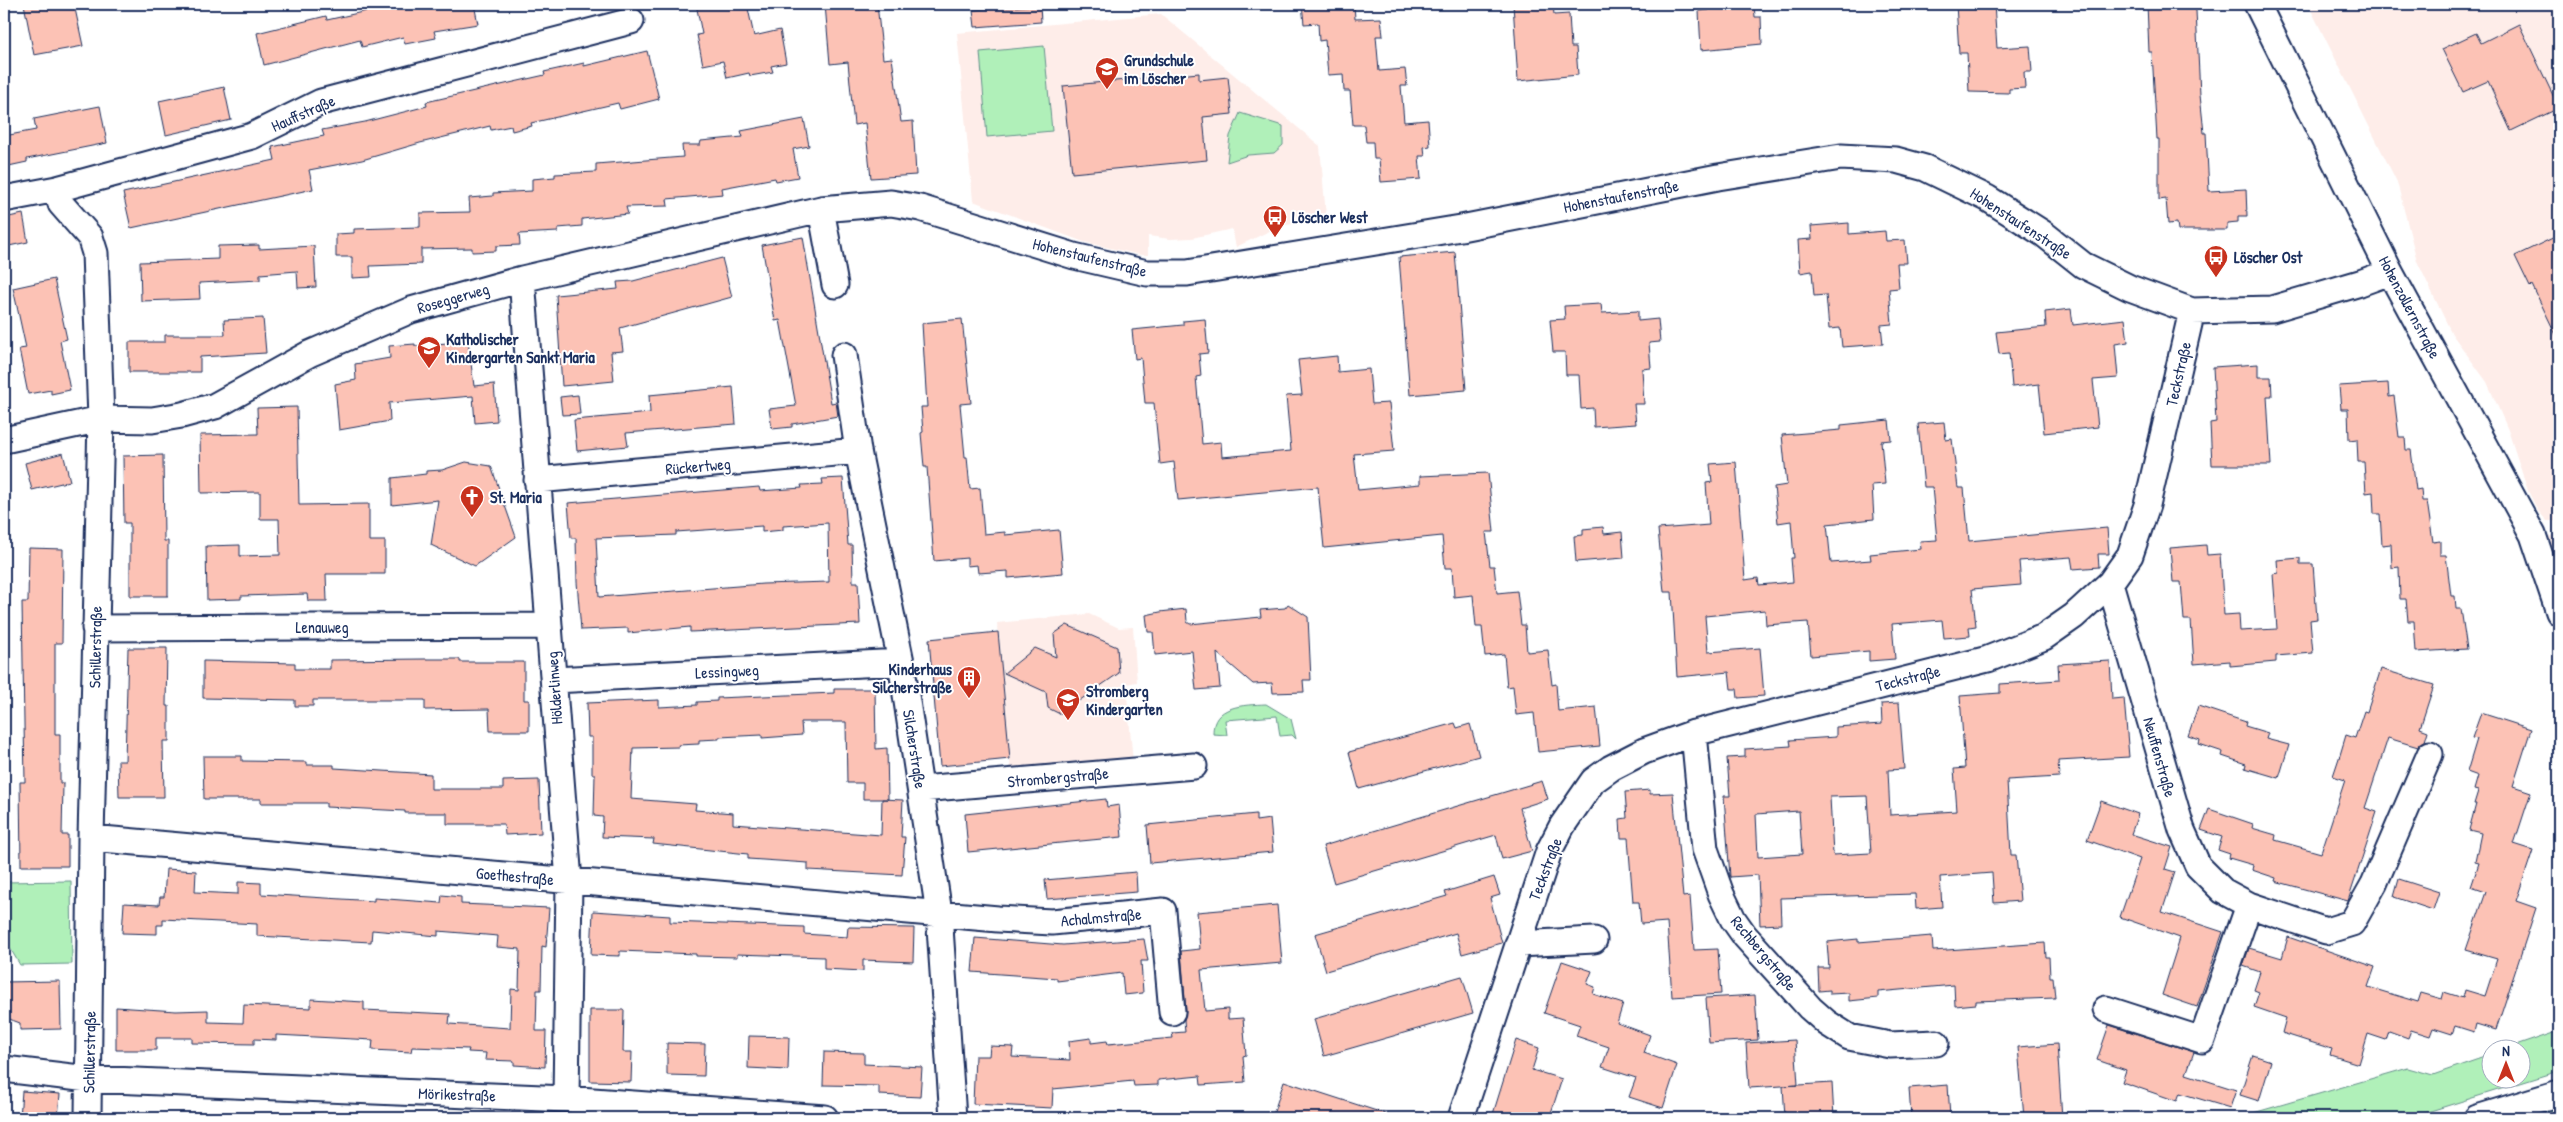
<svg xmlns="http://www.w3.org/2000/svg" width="2563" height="1122" font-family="'Patrick Hand',sans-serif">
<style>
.built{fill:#feede9}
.green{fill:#b0f0b9;stroke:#66908c}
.building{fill:#fcc2b5;stroke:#1b2f5e;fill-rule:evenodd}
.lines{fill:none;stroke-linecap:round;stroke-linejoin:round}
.minor-casing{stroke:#1b2f5e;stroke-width:29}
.minor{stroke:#fff;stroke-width:25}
.labels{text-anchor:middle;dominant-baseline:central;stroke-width:4;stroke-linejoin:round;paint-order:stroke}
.poi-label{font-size:16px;font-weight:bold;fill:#1b2f5e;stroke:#fff;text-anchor:start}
.street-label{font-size:16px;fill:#1b2f5e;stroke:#fff}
</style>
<rect width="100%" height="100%" fill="#fff"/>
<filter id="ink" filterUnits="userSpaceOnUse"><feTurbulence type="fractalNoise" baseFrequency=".02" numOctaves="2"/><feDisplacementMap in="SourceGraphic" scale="10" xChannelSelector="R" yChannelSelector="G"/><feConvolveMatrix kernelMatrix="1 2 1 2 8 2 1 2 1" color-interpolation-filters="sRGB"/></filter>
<g filter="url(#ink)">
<path class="built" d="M2308,4H2559V521H2547L2538,511L2528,491L2508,430L2487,382L2452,334L2417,261L2397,182Z
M1161,14L1320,146L1326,216L1325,219L1280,226L1236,247L1232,229L1192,238L1170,239L1148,236V255H1140L1084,242L973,201L957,33Z
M2559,533V553L2548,547L2545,538Z
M1089,614L1119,628L1133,627L1137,682L1126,684L1133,762L1011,773L997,623Z"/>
<path class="green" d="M1044,46L1052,131L987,137L980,52Z
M1240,113L1283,126V145L1274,153L1248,155L1227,162L1230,136Z
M1266,704L1291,719L1296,739L1292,735L1280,736L1277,716L1225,720L1227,735L1213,734C1212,705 1244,705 1266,704Z
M71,881L72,964L20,965L4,938V882Z
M2559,1031V1071L2408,1118H2236L2408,1068L2433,1075L2490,1055V1080H2520V1050L2507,1049Z
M2559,1106V1118H2521Z"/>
<path class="building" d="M24,4H74L83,46L34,55Z
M398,4H474L478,24L434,31L436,38L405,44L403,37L362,47L360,40L264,65L257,33L326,16L327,20Z
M696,4H747L754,36L780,30L786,63L771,66L773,72L750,76L749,73L727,78L723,61L703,65L697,35L702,34Z
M825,4H877L883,59L892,58L901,122L913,121L916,175L871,178L865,123L854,125L848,62L830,64Z
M1302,4H1354L1355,19L1381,18L1383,36H1376L1379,71L1405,69L1407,86H1401L1404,122L1428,120L1430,146L1424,147L1425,156H1419L1421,179L1381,182L1379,159H1374L1373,142H1366L1364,125H1353L1350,91H1344L1343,74L1328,75L1325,40L1319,41L1318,23L1304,24Z
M1513,4H1553L1554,15L1569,14L1571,47H1576L1578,75L1518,81Z
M1709,4H1754L1755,17H1761L1762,44L1701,50L1699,11L1709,10Z
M1956,4H1994L1997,48L2030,46L2032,72H2024L2025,88L2009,89V93L1969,92L1967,53H1959Z
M2147,4H2189V7H2194L2196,11L2200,95L2204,133H2206L2209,191L2246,189L2247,216H2238V222L2227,223V230H2178L2177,223L2168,224L2166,199L2159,200V139H2157L2152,52H2149Z
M1040,5L1041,22L975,27L973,10Z
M2519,24L2559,108L2511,131L2488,81L2463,92L2442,49L2476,33L2481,43Z
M647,51L659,99L620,109L618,103L531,123L532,126L512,131L511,126L491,130L490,126L420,143L362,160L309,170L313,189L131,228L123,193L275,160L272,147L324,136L322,130L365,122L427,106L426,102L545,75L544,72L584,63V66Z
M1199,73V80L1228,77L1232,114L1203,117L1207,160L1072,173L1063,86Z
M224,87L231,120L166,135L159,101Z
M100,106L107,143L27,159V162L4,167V136L36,130L34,119Z
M804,119L809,146L793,149L798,177L776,181L775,178L722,188L723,194L667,199L668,206L626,207L628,214L582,219V226L558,228V232L519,234L520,245L496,246V251L472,252V248L421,249V264L370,266L371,277L352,278V257H336V234L354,233V229L420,227V213L470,212L469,198L493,196V193L532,191V179L555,177V174L596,172V164L683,157L682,145H700L701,141L743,137L741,131Z
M23,214L28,242L4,247V218Z
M1849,223V234L1885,231L1886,241L1905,240L1907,263H1897L1899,288L1889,289L1892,324L1881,325L1883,344L1842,347L1840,328L1829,329L1826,295L1814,296L1812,271L1800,273L1798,240L1812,239L1811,226Z
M2559,235V341L2532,285L2530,287L2515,256Z
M803,237L831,403L836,402L838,416L792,424V427L772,429L769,409L796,406L780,320L775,321L762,245Z
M259,245V249L314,246L316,287L298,288L297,271L260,274V280L199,283L200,299L141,301L140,262L218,259V246Z
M1455,252L1466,390L1410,395L1399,257Z
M722,258L732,297L620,328L623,351L611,352L614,381L562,386L556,295L618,289L617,282L633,281Z
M54,279L67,339L60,341L70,390L51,394V390L28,394L19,349L26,348L13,288Z
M1601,304L1602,313L1638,311V321L1658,319L1660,342L1649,343L1651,368L1642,369L1644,404H1634L1636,424L1594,427L1593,408L1581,409L1579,375H1566L1565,352H1553L1550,320L1565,319L1564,306Z
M2071,309L2073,325L2125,319L2128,342L2115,344L2118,378L2093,380L2098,427L2044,433L2039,384L2012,387L2009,353L1999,354L1996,332L2046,327L2045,312Z
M263,318L266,353L200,357V372H129V342H165V335H225L224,320Z
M962,319L971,403L960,404L965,457H967L970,489L980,488L984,534L1005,532V535L1059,530L1063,573L1008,578V571L978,573L977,565L967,566V558L934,561L927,467H924L921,433L923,432L921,407H927L922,323Z
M1205,319L1208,353L1199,354L1201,376L1196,377L1202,444L1221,442L1222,457L1291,451L1286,396L1302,395L1298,360L1337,356L1338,372L1369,369L1372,404L1389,403L1394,451L1354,454L1358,490L1420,484V476L1488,473L1494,532H1486L1490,566H1494L1497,593L1517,591L1521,625H1525L1527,652L1548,650L1552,685L1556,684L1558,711L1596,707L1600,746L1538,752L1534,713L1516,715L1513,686L1507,687L1504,654L1485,656L1482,627H1476L1473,595L1454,597L1452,568H1445L1442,536L1324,548L1318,487L1178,500L1174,462L1160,464L1154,403H1145L1141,358L1135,359L1132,330L1183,325V321Z
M468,341L474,386L494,384L497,421L475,423L473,396L389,403L390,421L339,430L335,384L356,380L355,364L390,358L389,346L415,344V346Z
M2258,364V377H2271L2272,396H2267L2271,465H2212L2210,423L2216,422L2213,367Z
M2388,383L2389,397L2394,396L2399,437H2405L2406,450H2411L2416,490L2421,489L2422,501H2427L2433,542L2440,541V555H2446L2451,596H2455L2456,609H2461L2467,649L2416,652L2414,621H2408L2406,599H2400L2399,567L2392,568L2391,544L2382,545L2380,514H2374L2373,492L2366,493L2364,462H2358L2357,439L2349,440L2348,409H2341L2339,386Z
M733,387L736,424L626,433L628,446L577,451L574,420L650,413L649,395Z
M578,395L580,414L562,415L560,397Z
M297,407L299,505L369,504V541H385V574H326L327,601H308L307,594L241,596V599L207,600L206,546L240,545V556L280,555L279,519H260V492L201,493L200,435L258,434L257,408Z
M1889,420L1891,440L1881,441L1885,484L1872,485L1874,519L1827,524L1831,563L1871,560L1870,554L1921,549L1920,541L1937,540L1932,487H1924L1918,424L1944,422L1946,440L1952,439L1958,488H1964L1969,541L2107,528L2109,554H2098L2099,567L2073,569L2071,557L2019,561L2021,585L1972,589L1976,626L1969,627L1970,636L1944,638L1942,620L1892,624L1895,659L1869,661V651L1811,656L1808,622L1766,625L1765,610L1705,616L1708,652L1760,648L1764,696L1738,698L1737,689H1731L1729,672L1677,677L1672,592H1664L1658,529L1709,525L1706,483L1712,482L1710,464L1736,462L1745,580L1758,578L1759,585L1793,582L1791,558H1794L1791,521L1778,523L1774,487L1787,485L1782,435L1841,430V425Z
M63,453L70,481L32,490L25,463Z
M163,455L164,541H168V596H130V523H124L123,456Z
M466,462L491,466L516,537L475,566L431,545L438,500L392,505V478L426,474V471L442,470Z
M843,478L848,545H852L853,582H858L860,624L690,632V627L628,633V628L581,630L577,582L576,538H571L568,503L759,487L760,491L802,488L801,485L823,484L822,479ZM828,523L829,582L763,584L599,597L596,538L676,535V532L762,526V532L783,530V526Z
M1603,527L1604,534L1622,532L1624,558L1576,562L1574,536L1583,535V529Z
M2206,545L2207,555L2220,554L2224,615L2239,614L2240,631L2277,629L2273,574L2278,573L2277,560L2300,558V564H2313L2317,619L2310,620L2313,653L2276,656V662L2230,666V661L2194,664L2191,620H2184L2181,582H2173L2170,548Z
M29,548L63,549L62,643H55V734H60V783H63L62,835H68V866H21L20,782H25L22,602H28Z
M1288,604L1308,617L1311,680H1303L1304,692L1273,693L1272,683L1253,684L1217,653L1220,688L1196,690L1192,651L1155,655L1153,632H1148L1146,615L1160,612L1186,609L1187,622L1190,624L1261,617L1260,610L1285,608Z
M1067,625L1117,647L1119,673L1060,714L1048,708L1046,692L1004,673L1035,648L1056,657L1054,634Z
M998,632L1010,759L940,766L929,639Z
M128,648H167L166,706H169V741H163L164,797H119L118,761H125Z
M424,659H460V662H524V700H529V731H490L489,709L425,710V700H313V706H295V700L203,698V661L295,663V669H330V660Z
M2110,661L2112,699L2124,698L2129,757L2058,761L2059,777L2007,780L2011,855H2016L2020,901L1994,903L1992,873L1940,877L1942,907L1916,909L1915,894L1780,898L1781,924L1760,925L1758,875L1730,877L1724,796H1730L1727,758L1745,757V749L1791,746L1790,740L1836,737V727L1882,724L1881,704L1899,703L1904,769L1888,770L1890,815L1957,811L1954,769L1965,768L1960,696L2000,693V684L2059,680L2058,664ZM1867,796L1871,853L1833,855L1830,797ZM1799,811L1802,854L1758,857L1756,814Z
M2381,669L2434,685L2420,728L2428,731L2425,741L2418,747L2388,738L2365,808L2377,812L2348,901L2275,881L2276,878L2252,870L2253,865L2229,858L2230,854L2218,850L2222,837L2201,830L2209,809L2253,824L2252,828L2276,835L2275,840L2321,853L2345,780L2333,776L2340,755L2346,735L2355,738L2364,711L2367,712Z
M834,689H875L876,749L887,748L888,799H863V783H847L846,722H801L802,735L762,738V735L719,737V739L699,740V744L678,745L679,747L633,748L631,799L696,804L695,810L733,813V824L881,835L882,799L903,800L901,837H905L902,875L808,870V863L748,859V854L653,844L654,839L602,837L603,817L594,816L595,774H592V737H588L587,703L659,700V707L697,705V702L717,701V698L834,693Z
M2198,706L2246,722L2245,726L2268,733L2266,739L2289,745L2279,778L2245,768L2246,764L2222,756L2223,752L2199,744L2200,740L2188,736Z
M2481,713L2531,729L2513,786L2531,792L2514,844L2533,850L2516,901L2536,908L2496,1030L2476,1024L2474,1032L2455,1026L2452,1034L2433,1028L2430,1036L2411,1030L2408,1038L2389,1031L2386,1040L2368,1034L2359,1064L2330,1055L2332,1049L2282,1033L2286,1018L2254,1007L2259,992L2254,990L2260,972L2243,966L2249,948L2282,958L2288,937L2375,967L2368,987L2418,1002L2421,993L2442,999L2444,992L2463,998L2465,990L2485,996L2497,959L2466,950L2486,892L2471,887L2479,863L2475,862L2481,833L2469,830L2476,804H2474L2478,791L2474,790L2478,776L2467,772L2477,739L2472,738Z
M1455,723L1457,728L1470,724L1479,756L1359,789L1349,752Z
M203,756H242V761L307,762V765H334V768L431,774V789H503V781L539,780L541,833L505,835L504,824H447V813H405V811L326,807V803H261V799H204Z
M1542,781L1548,799L1520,808L1532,851L1502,859L1496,835L1334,883L1323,846Z
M1650,790V794L1673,793L1683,897L1690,896L1694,950L1718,949L1721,994L1672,997L1667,922L1641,924L1639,902H1633L1628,838H1621L1620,819L1627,818L1625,792Z
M1106,799L1107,807L1119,805L1122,837L968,852L965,814Z
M2101,801L2138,814L2131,834L2172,847L2165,869L2175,872L2162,912L2223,932L2197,1007L2162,995L2180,938L2120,917L2140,859L2087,840Z
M1256,814V821L1270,819L1273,852L1150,863L1147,825Z
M166,869L196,871L195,892L238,894V882L261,883V894L374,901V898L441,903L442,895L461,897V904L549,908L546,947L542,946L541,990H537L536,1031H546L545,1067L514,1065V1061L485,1060L486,1053L468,1052L469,1049L412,1047L411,1052L372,1050L373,1040L276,1035V1040L254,1039V1044L192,1043V1038H156V1050H116V1007L176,1011L208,1010V1022L243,1023L244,1005L311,1008V999L364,1002V1010L450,1014L449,1024L510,1028L511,989L519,990L520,949L497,947L498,936L438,931V936L372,930L371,942L257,936V924L163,919V925H157V934L122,933L124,903L159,905L160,897H164Z
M1136,872L1137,892L1047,899L1045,880Z
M1494,877L1500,895L1490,898L1502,943L1462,954L1456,933L1326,971L1315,934L1447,896L1445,892Z
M2399,879L2439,892L2433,910L2394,897Z
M1277,905L1282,963L1201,970L1205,1011L1228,1009V1019L1243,1018L1246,1055L1243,1056L1245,1082L1201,1085L1200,1076L1158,1080V1085L1134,1086L1133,1081L1053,1089L1052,1108L973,1104L975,1056H989L990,1046L1013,1047L1012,1057L1070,1060L1069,1041L1091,1038V1043L1107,1041L1108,1044L1173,1038L1172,1033L1185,1032L1184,1020L1186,1011L1181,951L1200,949L1197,912Z
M593,911L670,916V922L804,927V934L847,937L848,927L914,928L913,962L863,960V971L824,969V957L737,954V957L696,956V954L620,951V956L591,955Z
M1932,936L1933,951L2045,943L2046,957H2049L2050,977H2053L2055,998L1976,1001V1004L1955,1006L1954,985L1878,992V998L1849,1001V993L1830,994V990L1819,991L1818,968H1829L1827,942L1858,939V942Z
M975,938L1063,945L1144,939L1148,961H1141L1143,993L1124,995L1122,973L1057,981V978L972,972Z
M1562,961L1592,971L1587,984L1595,987L1593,994L1623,1004L1617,1023L1650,1035L1644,1053L1677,1065L1663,1108L1629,1097L1636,1078L1602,1067L1609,1047L1576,1036L1580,1025L1544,1013Z
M1462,976L1473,1013L1324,1056L1314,1019Z
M60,981L61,1029L20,1030V1023L4,1017V982Z
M1755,995L1758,1040L1709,1043L1706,998Z
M590,1010H624L623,1052H632L631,1082L590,1081Z
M2109,1025L2194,1052L2186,1074L2236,1090L2230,1108L2180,1093L2177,1101L2122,1082L2126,1070L2097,1060Z
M749,1036L789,1037L788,1070L748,1068Z
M1516,1040L1539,1048L1532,1070L1562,1079L1550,1116L1540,1113L1538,1118H1507L1493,1114Z
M1795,1040L1798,1085L1749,1088L1746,1043Z
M667,1043L705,1044L704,1076L667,1075Z
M2057,1044L2062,1118H2024L2018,1047Z
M824,1052L864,1053V1064L922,1067L920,1097L879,1095V1086L823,1085Z
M2253,1055L2271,1061L2259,1101L2240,1095Z
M1284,1081L1389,1115V1118H1272Z
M1832,1083L1834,1118H1785L1783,1086Z
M1948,1085L1950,1118H1911L1909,1088Z
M22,1091L60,1094L58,1118H20Z"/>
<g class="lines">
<g class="minor-casing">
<path id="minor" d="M2257,4L2390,272L2533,535L2559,612
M57,189L61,204L90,237L95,253L101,419L91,838L88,1118
M4,199L57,189L252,136L321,102L631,21
M821,209L835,285
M522,279L569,881L566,1099
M844,355L858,451L901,662L939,913L953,1118
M4,440L101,419L152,420L182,415L215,406L309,354L411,310L522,279L821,209L891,203L920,208L1074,256L1147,273H1187L1461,228L1718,177L1841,157L1896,160L1925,168L1987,198L2044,234L2083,265L2130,288L2192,311L2272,309L2360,283L2390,272
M537,480L858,451
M2110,583L2182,830L2198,866L2223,891L2249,905L2326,931L2352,923L2374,884L2430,754
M95,628L549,626
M554,680L901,662
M1694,733L1705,849L1721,894L1733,919L1745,936L1810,1008L1827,1023L1849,1037L1890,1045L1936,1043
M921,789L1194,766
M91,838L998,919L1052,922L1163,911L1172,1012
M1518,944L1594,940
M2106,1009L2202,1040L2249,905
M4,1069L88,1079L566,1099L825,1118
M1461,1118L1549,851L1562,826L1593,781L1611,768L1644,751L1694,733L1988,659L2044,637L2074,616L2110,583L2130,555L2147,505L2192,311
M2477,1118L2559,1093"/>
</g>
<use href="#minor" class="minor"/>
</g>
</g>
<defs>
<g id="school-pin" transform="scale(1.25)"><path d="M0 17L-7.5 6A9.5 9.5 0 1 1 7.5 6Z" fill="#c8321e" stroke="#fff"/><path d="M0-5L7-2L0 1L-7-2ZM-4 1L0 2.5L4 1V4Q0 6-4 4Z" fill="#fff"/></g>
<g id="bus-pin" transform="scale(1.25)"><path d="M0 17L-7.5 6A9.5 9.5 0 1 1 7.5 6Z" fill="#c8321e" stroke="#fff"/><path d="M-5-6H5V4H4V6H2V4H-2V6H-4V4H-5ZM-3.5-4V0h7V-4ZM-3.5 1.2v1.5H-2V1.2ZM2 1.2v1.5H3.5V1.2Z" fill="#fff"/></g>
<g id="church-pin" transform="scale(1.25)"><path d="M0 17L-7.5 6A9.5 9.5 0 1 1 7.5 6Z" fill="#c8321e" stroke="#fff"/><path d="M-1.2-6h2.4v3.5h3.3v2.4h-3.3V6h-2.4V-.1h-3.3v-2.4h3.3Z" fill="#fff"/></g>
<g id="building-pin" transform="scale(1.25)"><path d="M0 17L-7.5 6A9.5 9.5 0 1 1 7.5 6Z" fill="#c8321e" stroke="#fff"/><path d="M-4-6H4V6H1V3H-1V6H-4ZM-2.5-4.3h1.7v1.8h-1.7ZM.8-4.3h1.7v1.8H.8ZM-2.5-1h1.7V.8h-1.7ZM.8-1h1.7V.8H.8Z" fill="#fff"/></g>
</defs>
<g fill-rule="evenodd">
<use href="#school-pin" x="1107" y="69"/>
<use href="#bus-pin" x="1275" y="217"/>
<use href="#bus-pin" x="2216" y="257"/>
<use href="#school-pin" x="429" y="348"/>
<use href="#church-pin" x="472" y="497"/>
<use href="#building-pin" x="969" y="678"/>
<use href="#school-pin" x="1068" y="700"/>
</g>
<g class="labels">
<g class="poi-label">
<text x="1124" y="60">Grundschule<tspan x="1124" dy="18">im Löscher</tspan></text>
<text x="1292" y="217">Löscher West</text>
<text x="2234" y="257">Löscher Ost</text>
<text x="446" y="339">Katholischer<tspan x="446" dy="18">Kindergarten Sankt Maria</tspan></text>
<text x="490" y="497">St. Maria</text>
<text x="952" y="669" text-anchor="end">Kinderhaus<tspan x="952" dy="18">Silcherstraße</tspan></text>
<text x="1086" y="691">Stromberg<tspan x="1086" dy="18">Kindergarten</tspan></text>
</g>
<g class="street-label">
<text transform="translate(303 113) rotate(-24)">Hauffstraße</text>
<text transform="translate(1621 196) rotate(-11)">Hohenstaufenstraße</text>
<text transform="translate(2021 223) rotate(33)">Hohenstaufenstraße</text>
<text transform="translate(1090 257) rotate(14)">Hohenstaufenstraße</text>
<text transform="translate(453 298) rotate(-16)">Roseggerweg</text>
<text transform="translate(2410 307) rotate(62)">Hohenzollernstraße</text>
<text transform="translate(2178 374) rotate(-77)">Teckstraße</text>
<text transform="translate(698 466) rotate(-5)">Rückertweg</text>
<text x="322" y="627">Lenauweg</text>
<text transform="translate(95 647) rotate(-89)">Schillerstraße</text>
<text transform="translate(727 671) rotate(-3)">Lessingweg</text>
<text transform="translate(1908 678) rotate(-14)">Teckstraße</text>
<text transform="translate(554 688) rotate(-94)">Hölderlinweg</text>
<text transform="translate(915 749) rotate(81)">Silcherstraße</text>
<text transform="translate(2160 757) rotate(74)">Neuffenstraße</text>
<text transform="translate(1058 777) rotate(-5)">Strombergstraße</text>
<text transform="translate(1545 869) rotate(-69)">Teckstraße</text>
<text transform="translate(515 876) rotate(5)">Goethestraße</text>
<text transform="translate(1101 917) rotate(-5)">Achalmstraße</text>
<text transform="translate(1764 953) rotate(50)">Rechbergstraße</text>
<text transform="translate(89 1052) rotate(-89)">Schillerstraße</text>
<text transform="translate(457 1094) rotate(2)">Mörikestraße</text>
</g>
</g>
<rect width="2563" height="1122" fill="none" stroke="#fff" stroke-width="20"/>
<rect x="10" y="10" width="2543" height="1102" fill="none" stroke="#1b2f5e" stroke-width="2" filter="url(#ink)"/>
<g transform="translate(2506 1064)"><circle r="24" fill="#ffffff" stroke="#a4acbf"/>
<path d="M0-4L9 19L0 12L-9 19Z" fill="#c8321e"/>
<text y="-8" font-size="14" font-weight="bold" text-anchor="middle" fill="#1b2f5e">N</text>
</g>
</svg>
